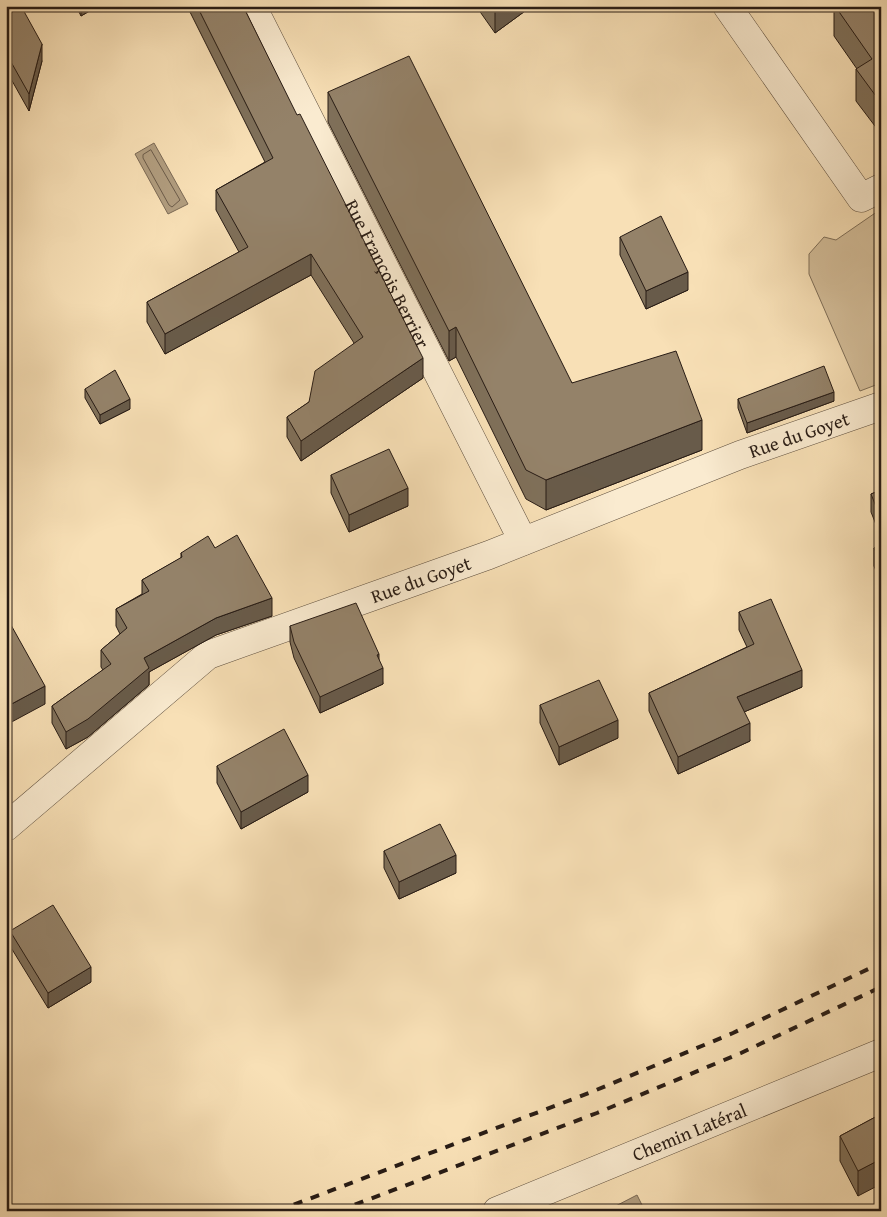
<svg xmlns="http://www.w3.org/2000/svg" width="887" height="1217" font-family="'Gentium Book Plus',serif">
<style>
.green{fill:#d5bf9b;stroke:#7e6e58}
.water{fill:#b19d7f;stroke:#7a6955}
.lines{fill:none;stroke-linecap:round;stroke-linejoin:round}
.shore{stroke:#6c5c4a;stroke-width:1}
.minor-casing{stroke:#5c4d3d;stroke-width:29}
.minor{stroke:#faebd0;stroke-width:28}
.rail{stroke:#281c15;stroke-width:4;stroke-dasharray:9 9;stroke-linecap:butt}
.wall{fill:#7f705a;stroke:#281c15}
.shaded-wall{fill:#685b4a;stroke:#281c15}
.building{fill:#948269;stroke:#281c15}
.labels{text-anchor:middle;dominant-baseline:central;stroke-width:4;stroke-linejoin:round;paint-order:stroke}
.street-label{font-size:19px;fill:#281c15;stroke:#faebd0}
</style>
<rect width="100%" height="100%" fill="#f8e0b6"/>
<filter id="stains"><feTurbulence type="fractalNoise" baseFrequency=".004" numOctaves="4"/><feColorMatrix values="0 0 0 0 .2 0 0 0 0 .09 0 0 0 0 .02 0 0 0 .5 -.17"/></filter>
<radialGradient id="worn" r=".72"><stop offset=".6" stop-color="#630" stop-opacity="0"/><stop offset="1" stop-color="#630" stop-opacity=".3"/></radialGradient>
<path class="green" d="M881,209V383L860,391L809,274V254L824,237L836,240Z"/>
<path class="water" d="M154,143L188,204L168,214L135,154Z
M637,1195L645,1211H606Z"/>
<g class="lines">
<path class="shore" d="M151,150L180,200L172,207L169,205L143,158V155Z"/>
<g class="minor-casing">
<g id="minor">
<path id="s1" d="M252,6L523,541"/>
<path d="M727,6L861,198L881,188"/>
<path id="s2" d="M6,827L208,655L489,555L740,455L881,406"/>
<path id="s3" d="M497,1211L881,1053"/>
</g>
</g>
<use href="#minor" class="minor"/>
<path class="rail" d="M277,1211L589,1093L733,1033L881,963
M338,1211L597,1113L741,1053L881,987"/>
</g>
<path class="wall" d="M6,6L42,61L29,111L6,70Z
M76,6H98L81,16Z
M187,6H243L423,378L301,461L287,437V417L309,402L354,343L311,275L165,354L147,322V302L239,252L216,210V190L265,162Z
M476,6H532L495,33Z
M834,6H881V134L856,101V69H857L834,36Z
M328,92L572,383L702,450L546,510L526,499L456,357L449,361L328,122Z
M620,237L688,290L646,309L620,255Z
M85,389L130,409L100,424L85,398Z
M738,399L834,401L747,433L738,408Z
M331,475L408,506L349,532L331,493Z
M881,490V537L871,512V494Z
M881,545V583L874,566V548Z
M215,548L272,616L216,635L149,672V685L88,737L66,749L52,723V706L103,670L101,667V650L120,634L116,626V609L142,594V580L181,558V553Z
M739,612L802,687L744,712L750,741L678,774L649,711V693L747,647L739,630Z
M290,626L379,660L383,684L320,713L294,658L290,642Z
M540,705L618,738L559,765L540,723Z
M217,766L308,792L241,829L217,783Z
M384,851L456,873L399,899L384,868Z
M10,931L91,982L48,1008L10,946Z
M881,1114L858,1196L840,1161V1136Z"/>
<path class="shaded-wall" d="M81,6H98L81,16Z
M495,6H532L495,33Z
M42,44V61L29,111V94Z
M311,254V275L165,354V334Z
M688,272V290L646,309V291Z
M456,327V357L449,361V331Z
M423,358V378L301,461V441Z
M834,392V401L747,433V423Z
M130,399V409L100,424V415Z
M702,420V450L546,510V480Z
M408,488V506L349,532V515Z
M272,598V616L216,635L149,672V685L88,737L66,749V732L144,658L216,618Z
M379,654V669L383,668V684L320,713V697Z
M802,670V687L737,715V697Z
M45,686V704L6,725V707Z
M618,720V738L559,765V747Z
M750,723V741L678,774V757Z
M308,775V792L241,829V812Z
M456,855V873L399,899V882Z
M91,967V982L48,1008V993Z
M881,1159V1184L858,1196V1171Z"/>
<path class="building" d="M6,6H21L42,44L29,94L6,53Z
M197,6H243L297,115L300,114L423,358L301,441L287,417L309,402L315,371L363,337L311,254L165,334L147,302L248,247L216,190L273,158Z
M835,6H881V103L856,69L872,59Z
M409,56L572,383L676,351L702,420L546,480L526,470L456,327L449,331L328,92Z
M661,216L688,272L646,291L620,237Z
M824,366L834,392L747,423L738,399Z
M115,370L130,399L100,415L85,389Z
M389,449L408,488L349,515L331,475Z
M881,490V519L871,494Z
M237,535L272,598L216,618L144,658L149,668L88,719L66,732L52,706L111,664L101,650L127,628L116,609L149,591L142,580L182,557L181,553L208,536L215,548Z
M881,545V565L874,548Z
M771,599L802,670L737,697L750,723L678,757L649,693L754,644L739,612Z
M356,603L379,654L377,655L383,668L320,697L294,642L290,626Z
M11,625L45,686L6,707V628Z
M599,680L618,720L559,747L540,705Z
M284,729L308,775L241,812L217,766Z
M440,824L456,855L399,882L384,851Z
M53,905L91,967L48,993L10,931Z
M881,1114V1159L858,1171L840,1136Z"/>
<g class="labels">
<g class="street-label">
<text stroke="none"><textPath href="#s1" startOffset="300">Rue François Berrier</textPath></text>
<text stroke="none"><textPath href="#s2" startOffset="896">Rue du Goyet</textPath></text>
<text stroke="none"><textPath href="#s2" startOffset="491">Rue du Goyet</textPath></text>
<text stroke="none"><textPath href="#s3" startOffset="208">Chemin Latéral</textPath></text>
</g>
</g>
<rect width="887" height="1217" fill="none" stroke="#f8e0b6" stroke-width="25"/>
<rect x="8" y="8" width="872" height="1202" fill="none" stroke="#281c15" stroke-width="2.5"/>
<rect x="12" y="12" width="862" height="1192" fill="none" stroke="#281c15"/>
<rect width="100%" height="100%" filter="url(#stains)"/>
<rect width="100%" height="100%" fill="url(#worn)"/>
</svg>
